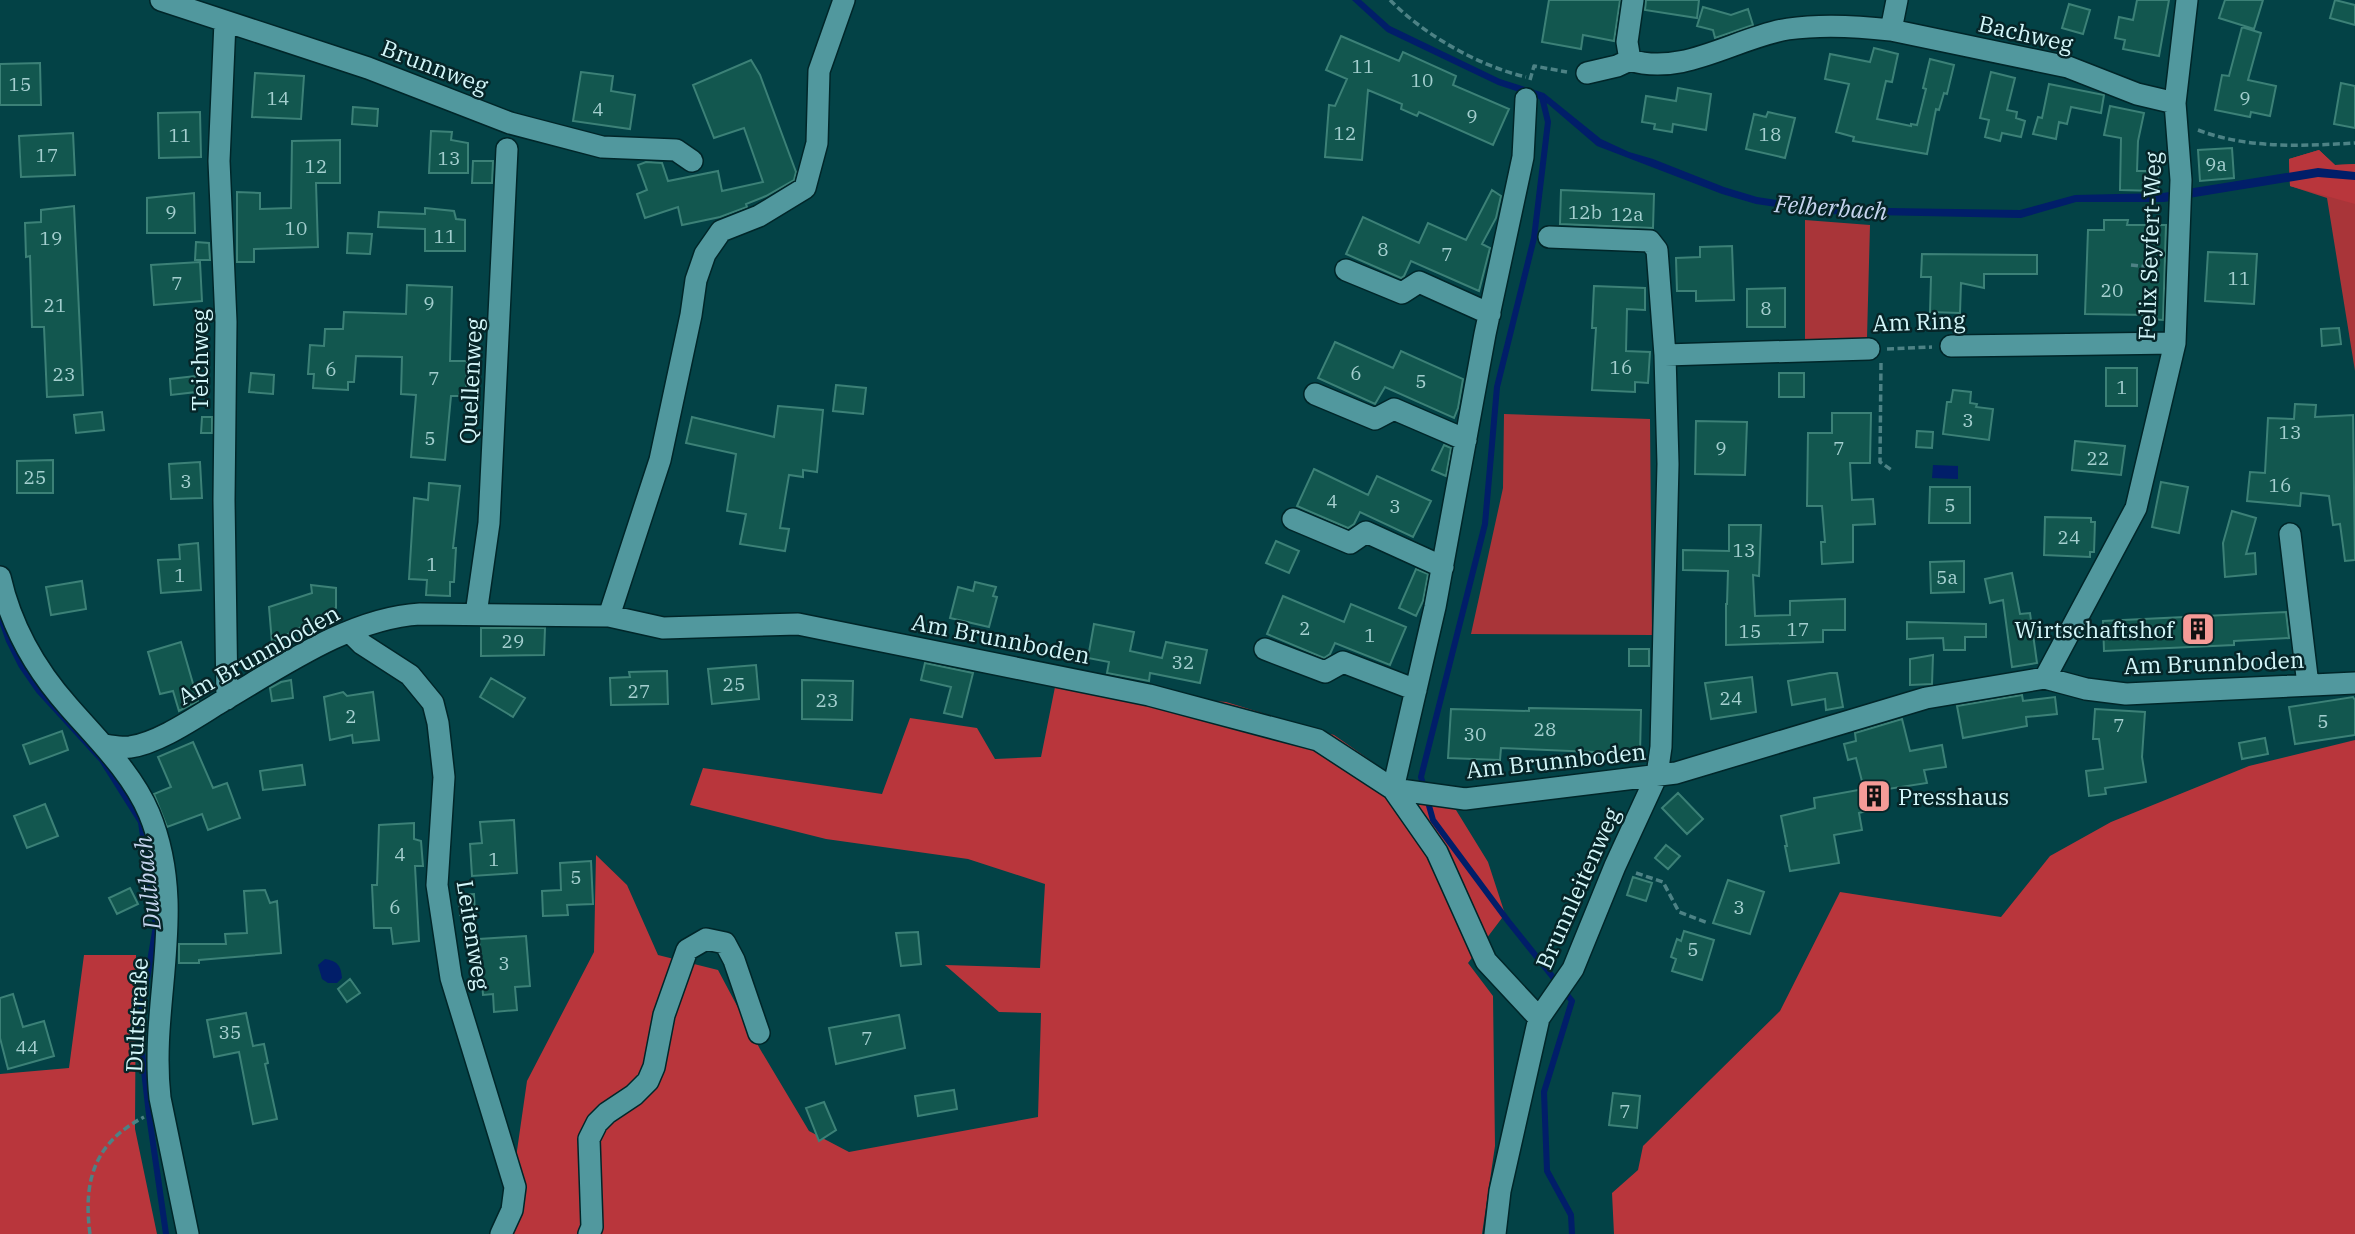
<svg xmlns="http://www.w3.org/2000/svg" width="2355" height="1234" font-family="'IBM Plex Serif',serif">
<style>
.green{fill:#a93539}
.forest{fill:#b9363c}
.water{fill:#011e69}
.lines{fill:none;stroke-linecap:round;stroke-linejoin:round}
.stream{stroke:#011e69;stroke-width:6}
.building{fill:#12574f;stroke:#3c8177;stroke-width:2}
.minor-casing{stroke:#002629;stroke-width:24}
.path{stroke:#4d8285;stroke-width:3.5;stroke-dasharray:7 3.5;stroke-linecap:butt}
.minor{stroke:#51989e;stroke-width:21}
.labels{text-anchor:middle;dominant-baseline:central;stroke-width:5;stroke-linejoin:round;paint-order:stroke}
.number-label{font-size:19px;fill:#a4cfcf}
.street-label{font-size:23px;fill:#d4f7fa;stroke:#062528}
.poi-label{font-size:23px;fill:#d4f7fa;stroke:#062528;text-anchor:end}
.water-label{font-size:24px;font-style:italic;fill:#c6d5ef;stroke:#062528}
</style>
<rect width="100%" height="100%" fill="#034246"/>
<path class="green" d="M2319,150L2335,165L2355,164V371L2327,198L2290,186L2289,159Z
M1805,220L1870,225L1867,338L1805,341Z
M1504,414L1650,419L1652,635L1471,634L1503,488Z"/>
<path class="forest" d="M2319,150L2335,165L2355,164V204L2290,186L2289,159Z
M1055,687L1226,702L1334,735L1400,781L1456,810L1488,862L1505,914L1468,963L1493,996L1495,1146L1482,1234H505L527,1081L594,952L596,855L627,885L658,955L718,970L760,1049L809,1131L849,1152L1038,1117L1041,1013L999,1012L945,965L1040,968L1045,884L968,859L826,839L690,805L703,768L882,794L910,718L977,728L995,759L1041,757Z
M2355,740V1234H1614L1612,1193L1638,1170L1643,1146L1780,1011L1840,892L2001,917L2050,856L2111,822L2249,766Z
M84,955H136L135,1129L157,1234H0V1074L69,1068Z"/>
<path class="water" d="M1352,0H1361L1390,26L1500,79L1544,93L1601,139L1629,152L1653,159L1724,187L1757,197L1823,207L2020,210L2075,195L2163,193L2318,168L2355,172V180L2318,177L2164,202H2076L2021,218L1824,214L1756,204L1722,194L1597,146L1548,104L1537,98L1498,85L1387,32Z
M1933,465L1958,466V479L1932,478Z
M325,959C337,961 341,965 342,978L337,983H328L322,979L318,965Z"/>
<g class="lines">
<path class="stream" d="M1542,97L1548,122L1534,238L1497,387L1485,524L1421,777L1433,820L1508,921L1572,1001L1544,1092L1547,1171L1571,1215L1572,1234
M0,616L9,641L21,665L39,691L102,760L141,822L156,926L139,1026L149,1115L166,1234"/>
</g>
<path class="building" d="M1549,0H1620L1614,41L1583,35L1581,49L1542,42Z
M1646,0H1699L1697,18L1645,10Z
M2137,0H2169L2159,56L2123,49L2125,40L2115,38L2119,17L2133,20Z
M2225,0H2263L2254,29L2219,18Z
M2335,0L2355,5V25L2330,18Z
M2069,4L2090,10L2083,34L2062,28Z
M1703,7L1731,15L1748,9L1753,25L1715,38L1713,30L1697,26Z
M2242,27L2261,33L2248,80L2276,86L2270,116L2251,112L2250,117L2215,110L2222,75L2229,76Z
M1341,36L1399,61L1403,52L1456,76L1453,85L1509,109L1493,145L1419,112L1417,116L1401,109L1402,104L1368,90L1362,160L1325,157L1329,105L1335,106L1347,79L1326,70Z
M1874,48L1898,54L1892,82L1886,81L1877,119L1911,126V124L1917,125L1926,89L1923,88L1930,59L1954,65L1947,94L1944,93L1939,110L1936,109L1927,154L1853,141L1854,137L1836,132L1849,84L1825,79L1830,54L1870,62Z
M751,60L760,75L796,172L794,180L766,196L746,204L747,207L720,217L682,225L678,207L645,218L637,194L647,190L638,165L646,162L662,163L668,181L718,171L722,191L763,182L744,128L714,138L693,85Z
M40,63L41,105H0V64Z
M581,72L613,76L611,91L635,95L630,129L573,121Z
M1991,72L2015,78L2007,110L2017,112L2016,118L2025,121L2021,137L2002,133L2000,141L1985,137L1989,120L1980,118Z
M255,73L304,76L301,119L252,117Z
M2341,83L2355,86V128L2334,124Z
M2049,84L2104,95L2101,113L2071,107L2067,124L2059,122L2056,139L2033,134L2038,117L2042,118Z
M1678,88L1711,94L1706,130L1673,124L1672,132L1654,129L1655,124L1642,122L1646,96L1676,101Z
M2110,106L2144,113L2138,141L2137,171H2158V191L2120,190L2121,138L2104,135Z
M353,107L378,109L377,126L352,124Z
M200,112L201,157L159,158L158,113Z
M1768,112L1795,118L1785,158L1746,149L1754,114L1766,117Z
M431,131L452,132L451,140L468,143V173H429Z
M73,133L75,175L21,177L19,136Z
M340,140V183H316L318,247L254,249V262H237V192L260,193V209L291,208L292,141Z
M2232,148L2234,178L2200,181L2198,150Z
M473,161H493L492,183H472Z
M1492,190L1501,196L1496,218L1482,244L1490,248L1479,291L1411,261L1404,276L1401,278L1346,254L1363,217L1419,243L1428,223L1466,240Z
M1561,190L1654,194L1653,228L1560,224Z
M194,193L195,233H147V198Z
M74,206L83,395L47,397L44,327H32L30,256L26,257L25,223L41,222V210Z
M425,208L454,211L456,219L465,220V251H425V229L378,227L379,212L425,214Z
M2104,220H2128L2127,225H2166L2163,320L2149,319V315L2085,314L2088,230H2104Z
M348,233L372,234L370,254L347,253Z
M196,242L209,243L210,260H195Z
M1732,246L1734,300L1696,301V291H1677L1676,258L1700,257V247Z
M2208,252L2257,254L2254,304L2205,301Z
M1922,254L2037,255V274H1984V288L1961,283L1960,313L1930,312L1931,277H1921Z
M200,262L202,301L154,305L151,265Z
M407,285L452,287L450,361H467L466,396H451L445,460L411,457L416,395L401,394L402,357L356,356L354,382H348V390L313,388L314,374H308L310,345L324,346L325,329H343L344,312L406,314Z
M1594,286L1645,288V310L1627,309L1626,351L1650,352L1648,383L1635,382V392L1592,390L1596,328H1592Z
M1785,288V327H1747V289Z
M2339,328L2341,344L2322,346L2321,329Z
M1335,342L1393,368L1401,351L1463,379L1458,408L1454,418L1385,387L1375,404L1318,378Z
M2106,368H2137V406H2106Z
M251,373L274,375L273,394L249,392Z
M1779,373H1804V397H1779Z
M195,376L196,392L171,395L170,379Z
M836,385L866,388L863,414L833,411Z
M1953,390L1971,392L1970,403L1977,404L1976,407L1993,409L1989,440L1943,434L1947,402H1951Z
M2295,404L2316,405L2315,417L2353,415L2355,560L2345,561L2340,524L2333,525L2329,496L2301,493L2300,506L2247,501L2250,472L2265,473L2268,418L2294,419Z
M778,406L823,410L817,472L803,470V477L789,475L780,528L789,529L785,551L740,544L746,514L727,511L736,454L686,443L692,417L774,437Z
M102,412L104,430L76,433L74,415Z
M1832,413H1871L1870,463H1850L1852,500L1873,499L1875,524L1853,525V562L1822,564L1821,542H1825L1822,506H1807L1808,433H1832Z
M202,417H212V433H201Z
M1696,421L1747,422L1745,475L1695,474Z
M1917,431L1933,432L1932,448L1916,447Z
M2075,441L2125,446L2121,475L2072,470Z
M1444,445L1451,448L1446,476L1432,470Z
M53,460V493H17V461Z
M200,462L202,498L171,499L169,464Z
M1314,469L1368,495L1377,476L1431,501L1413,537L1360,512L1354,524L1348,528L1297,506Z
M2161,482L2188,487L2179,533L2152,527Z
M429,483L460,486L453,548H456L454,582H450V596L426,595L427,580L409,579L414,498L428,500Z
M1930,487H1970V523H1929Z
M2232,511L2256,518L2246,554L2255,553L2256,574L2225,577L2223,543Z
M2045,517L2091,518V522H2095L2094,552H2090V557L2044,555Z
M1729,525H1761L1759,576L1753,575L1755,616L1790,615V601L1845,599V630H1823V642L1726,645V604H1727L1728,571L1683,570V550L1729,551Z
M1276,541L1299,551L1289,573L1266,563Z
M198,543L201,590L161,593L158,560L180,559L179,545Z
M1964,561V592L1931,593L1930,562Z
M1416,569L1428,574L1423,601L1416,616L1399,608Z
M2012,573L2020,614L2030,613L2037,663L2012,667L2003,600L1990,603L1985,579Z
M82,581L86,609L51,615L46,587Z
M975,582L996,587L993,596L997,597L989,627L950,618L958,587L973,591Z
M311,585L336,588V608L272,643L269,607L312,593Z
M1283,596L1344,622L1351,604L1406,627L1390,665L1335,643L1330,654L1324,658L1267,634Z
M2286,612L2289,638L2234,641V645L2104,651L2103,621Z
M1907,622L1986,624V637H1965V650H1944L1943,638L1907,639Z
M1094,624L1134,632L1130,651L1162,658L1166,642L1207,650L1200,683L1150,673L1149,681L1107,673L1109,662L1088,658Z
M481,628H545L544,655L481,656Z
M181,642L198,701L179,711L173,691L160,694L148,652Z
M1629,649H1649V666H1629Z
M1933,655L1932,684L1910,685V659Z
M925,663L973,673L962,717L944,713L951,687L921,680Z
M756,665L759,699L712,704L708,669Z
M667,671L668,704L611,705L610,678L630,677L629,672Z
M1830,673H1837L1843,707L1826,710L1825,699L1792,705L1788,681Z
M1752,677L1756,712L1711,719L1705,683Z
M491,678L525,698L513,717L480,697Z
M291,680L293,698L272,701L270,688L281,682Z
M802,680L853,681L852,720L802,719Z
M343,692L347,696L373,692L379,740L353,743L352,735L330,740L324,697Z
M2022,695L2023,701L2055,697L2057,714L2026,717L2027,726L1963,738L1957,706Z
M2353,697L2355,700V735L2295,744L2289,707Z
M1529,708L1641,710L1640,754L1501,748L1500,760L1448,758L1451,709L1529,711Z
M2095,709L2145,712L2142,757L2146,782L2105,788L2106,794L2089,796L2086,771L2103,769L2099,739H2093Z
M1902,719L1910,751L1942,745L1946,767L1924,770L1927,783L1881,790L1885,806L1859,813L1862,830L1834,835L1839,863L1790,871L1785,846H1787L1781,816L1815,808L1814,798L1864,789L1856,758L1848,760L1844,744L1856,741L1855,733Z
M62,731L68,750L30,764L23,745Z
M2265,738L2268,754L2242,759L2239,743Z
M193,742L213,788L227,783L240,818L208,830L202,814L167,827L154,794L171,787L158,757Z
M302,765L305,785L263,790L260,771Z
M1678,793L1703,819L1687,834L1662,808Z
M45,804L58,836L27,848L14,816Z
M514,820L517,873L472,876L470,844L482,843L480,822Z
M414,823V839L421,841L423,866H415L419,941L393,944L391,928H374L372,885H377L379,825Z
M1666,845L1680,856L1668,869L1655,858Z
M591,861L593,904L567,905L568,915L543,916L542,891L561,890L560,863Z
M1633,877L1652,883L1646,901L1627,895Z
M1728,880L1764,892L1750,934L1713,923Z
M130,888L138,904L117,914L109,898Z
M265,890L270,903L277,901L281,953L199,960V963H179V944H226L225,934L247,933L244,891Z
M474,894L475,914L460,915L459,895Z
M1684,931L1714,940L1702,980L1672,971L1676,959L1671,957L1677,939L1681,941Z
M918,932L921,964L901,966L896,933Z
M526,936L530,986L515,987L517,1010L494,1012L493,994L483,995L479,939Z
M350,979L360,993L347,1002L338,989Z
M13,994L23,1027L44,1021L54,1056L8,1069L0,1038V998Z
M246,1013L253,1046L264,1044L268,1063L265,1064L277,1119L253,1124L239,1052L214,1057L207,1020Z
M899,1015L905,1048L836,1064L829,1028Z
M954,1090L957,1109L918,1116L915,1096Z
M1613,1093L1640,1096L1637,1128L1609,1125Z
M824,1102L836,1130L819,1141L806,1108Z"/>
<g class="lines">
<g class="minor-casing">
<path id="minor" d="M161,0L368,68L510,123L602,147L676,150L692,161
M225,22L219,161L226,322L224,500L227,699
M1891,30L1897,0
M1630,60L1627,42L1633,0
M1587,73L1617,66L1630,60C1683,77 1737,37 1788,29C1822,24 1857,26 1891,30L2068,67L2137,94L2175,103
M1526,99L1523,157L1485,334L1435,607L1393,789L1437,852L1486,961L1539,1018L1573,969L1615,866L1657,775L1661,747L1668,464L1665,355L1657,250L1650,241L1549,237
M1346,270L1402,293L1419,282L1490,314
M1951,346L2175,343
M1665,355L1869,349
M1315,394L1375,419L1394,409L1466,440
M1293,519L1350,543L1366,532L1443,567
M2290,534L2308,685
M0,577C11,626 36,670 69,707C98,740 132,773 149,813C189,909 149,1001 160,1098L188,1234
M476,614L489,523L507,149
M609,616L660,460L691,315L696,280L705,254L721,231L759,216L805,188L817,143L819,71L844,0
M350,632L362,644L410,675L433,703L438,723L444,777L437,885L451,978L515,1187L512,1210L501,1234
M1265,649L1325,672L1343,662L1416,690
M2045,678L2136,508L2175,343L2181,180L2175,103L2187,0
M103,745C112,746 121,748 130,747C159,743 196,717 221,702C281,667 350,618 420,614L609,616L663,628L798,624L1149,695L1318,740L1393,789L1465,799L1676,773L1926,698L2045,678L2086,689L2126,694L2355,683
M589,1234L592,1227L589,1139L597,1123L607,1113L634,1095L648,1081L654,1067L664,1015L687,950L706,939L725,943L734,960L759,1033
M1495,1234L1500,1191L1539,1018"/>
</g>
<path class="path" d="M1390,0C1424,35 1479,66 1526,77
M1530,80L1534,66L1567,72
M2198,130C2248,149 2303,146 2355,143
M2131,265L2158,268
M1887,349L1932,347
M1881,363L1880,462L1893,471
M1636,873L1663,882L1679,912L1708,923
M90,1234C83,1181 94,1143 144,1117"/>
<use href="#minor" class="minor"/>
</g>
<defs>
<g id="building-square" transform="scale(1.75)"><rect x="-9" y="-9" width="18" height="18" rx="4" fill="#f59b97" stroke="#062528"/><path d="M-4-6H4V6H1V3H-1V6H-4ZM-2.5-4.3h1.7v1.8h-1.7ZM.8-4.3h1.7v1.8H.8ZM-2.5-1h1.7V.8h-1.7ZM.8-1h1.7V.8H.8Z" fill="#111"/></g>
</defs>
<g fill-rule="evenodd">
<use href="#building-square" x="2198" y="629"/>
<use href="#building-square" x="1874" y="796"/>
</g>
<g class="labels">
<g class="number-label">
<text x="1363" y="66">11</text>
<text x="1422" y="80">10</text>
<text x="20" y="84">15</text>
<text x="278" y="98">14</text>
<text x="2245" y="98">9</text>
<text x="598" y="109">4</text>
<text x="1472" y="116">9</text>
<text x="1345" y="133">12</text>
<text x="1770" y="134">18</text>
<text x="180" y="135">11</text>
<text x="47" y="155">17</text>
<text x="449" y="158">13</text>
<text x="2216" y="164">9a</text>
<text x="316" y="166">12</text>
<text x="171" y="212">9</text>
<text x="1585" y="212">12b</text>
<text x="1627" y="214">12a</text>
<text x="296" y="228">10</text>
<text x="445" y="236">11</text>
<text x="51" y="238">19</text>
<text x="1383" y="249">8</text>
<text x="1447" y="254">7</text>
<text x="2239" y="278">11</text>
<text x="177" y="283">7</text>
<text x="2112" y="290">20</text>
<text x="429" y="303">9</text>
<text x="55" y="305">21</text>
<text x="1766" y="308">8</text>
<text x="1621" y="367">16</text>
<text x="331" y="369">6</text>
<text x="1356" y="373">6</text>
<text x="64" y="374">23</text>
<text x="434" y="378">7</text>
<text x="1421" y="381">5</text>
<text x="2122" y="387">1</text>
<text x="1968" y="420">3</text>
<text x="2290" y="432">13</text>
<text x="430" y="438">5</text>
<text x="1721" y="448">9</text>
<text x="1839" y="448">7</text>
<text x="2098" y="458">22</text>
<text x="35" y="477">25</text>
<text x="186" y="481">3</text>
<text x="2280" y="485">16</text>
<text x="1332" y="501">4</text>
<text x="1950" y="505">5</text>
<text x="1395" y="506">3</text>
<text x="2069" y="537">24</text>
<text x="1744" y="550">13</text>
<text x="432" y="564">1</text>
<text x="180" y="575">1</text>
<text x="1947" y="577">5a</text>
<text x="1305" y="628">2</text>
<text x="1798" y="629">17</text>
<text x="1750" y="631">15</text>
<text x="1370" y="635">1</text>
<text x="513" y="641">29</text>
<text x="1183" y="662">32</text>
<text x="734" y="684">25</text>
<text x="639" y="691">27</text>
<text x="1731" y="698">24</text>
<text x="827" y="700">23</text>
<text x="351" y="716">2</text>
<text x="2323" y="721">5</text>
<text x="2119" y="725">7</text>
<text x="1545" y="729">28</text>
<text x="1475" y="734">30</text>
<text x="400" y="854">4</text>
<text x="494" y="859">1</text>
<text x="576" y="877">5</text>
<text x="395" y="907">6</text>
<text x="1739" y="907">3</text>
<text x="1693" y="949">5</text>
<text x="504" y="963">3</text>
<text x="230" y="1032">35</text>
<text x="867" y="1038">7</text>
<text x="27" y="1047">44</text>
<text x="1625" y="1111">7</text>
</g>
<g class="street-label">
<text transform="translate(2026 33) rotate(13)">Bachweg</text>
<text transform="translate(435 66) rotate(21)">Brunnweg</text>
<text transform="translate(2149 246) rotate(-88)">Felix Seyfert-Weg</text>
<text transform="translate(1919 321) rotate(-2)">Am Ring</text>
<text transform="translate(199 360) rotate(-90)">Teichweg</text>
<text transform="translate(470 381) rotate(-87)">Quellenweg</text>
<text transform="translate(1001 638) rotate(11)">Am Brunnboden</text>
<text transform="translate(258 654) rotate(-29)">Am Brunnboden</text>
<text transform="translate(2214 662) rotate(-2)">Am Brunnboden</text>
<text transform="translate(1556 760) rotate(-6)">Am Brunnboden</text>
<text transform="translate(1577 888) rotate(-66)">Brunnleitenweg</text>
<text transform="translate(474 935) rotate(81)">Leitenweg</text>
<text transform="translate(136 1015) rotate(-87)">Dultstraße</text>
</g>
<g class="poi-label">
<text x="2174" y="629">Wirtschaftshof</text>
<text x="1898" y="796" text-anchor="start">Presshaus</text>
</g>
<g class="water-label">
<text transform="translate(1831 207) rotate(4)">Felberbach</text>
<text transform="translate(147 883) rotate(-96)">Dultbach</text>
</g>
</g>
</svg>
